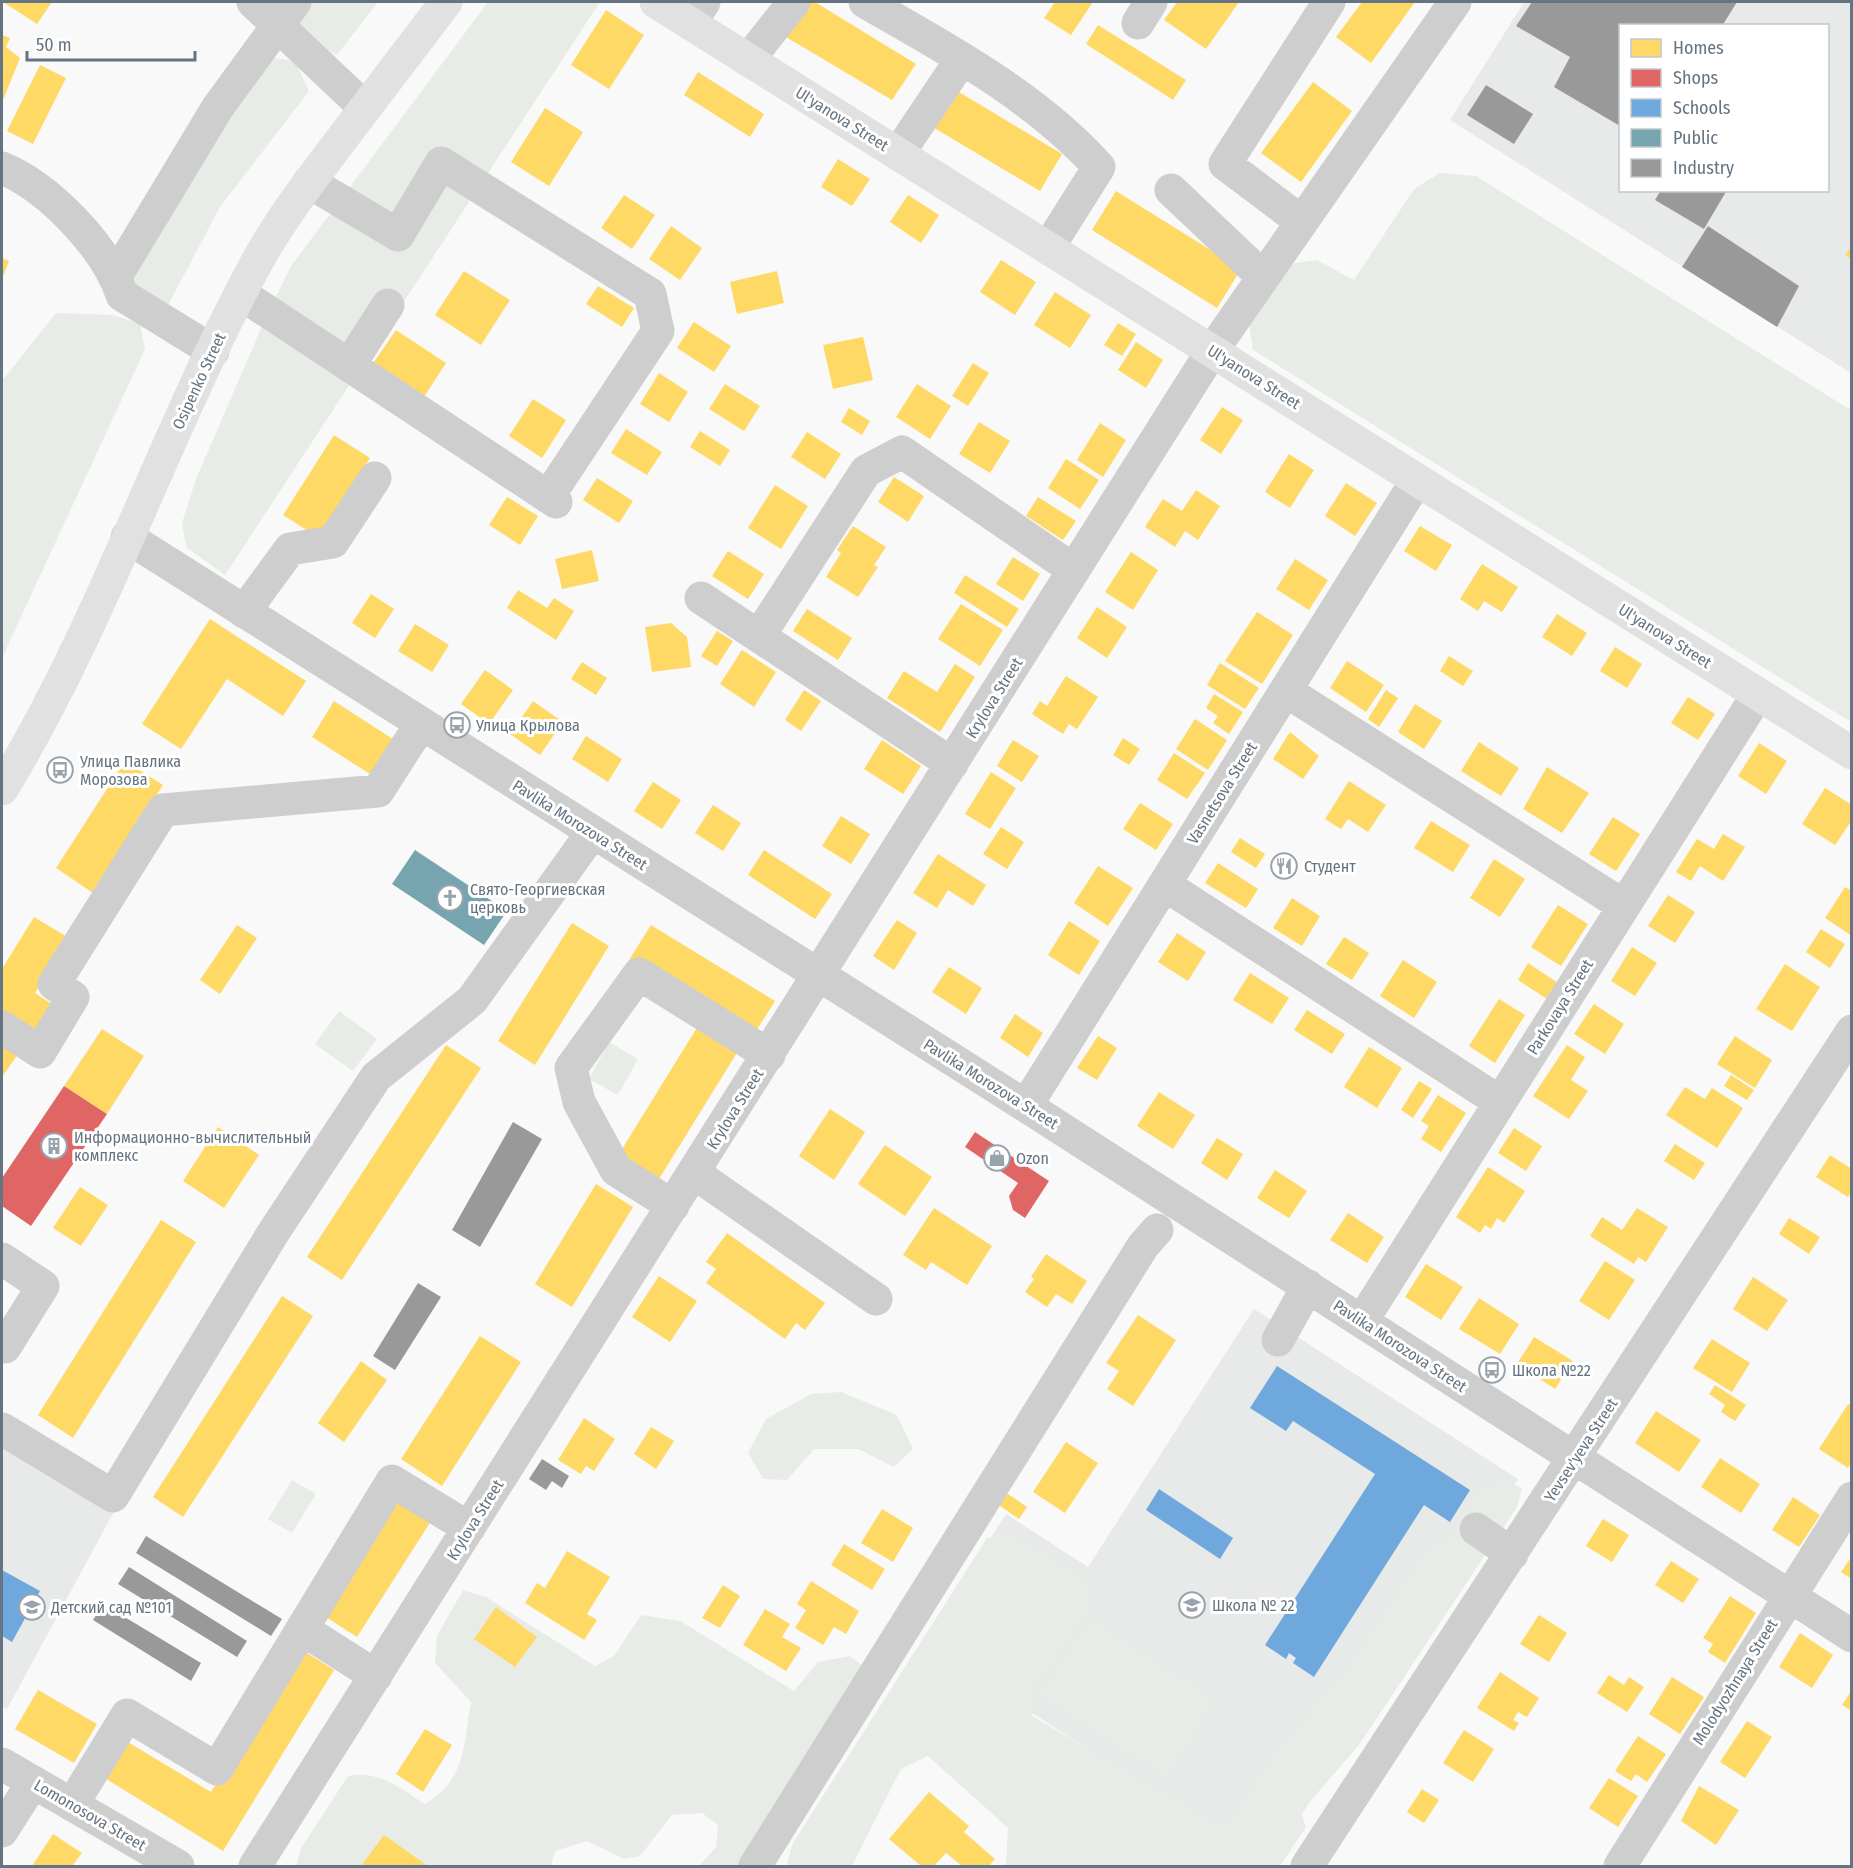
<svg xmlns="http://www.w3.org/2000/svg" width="1853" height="1868" font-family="'Fira Sans Condensed',sans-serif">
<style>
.built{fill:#e8e9e9;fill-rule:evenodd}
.green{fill:#e8ece7}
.homes{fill:#ffd966}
.shops{fill:#e06666}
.schools{fill:#6fa8dc}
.public{fill:#76a5af}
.industry{fill:#999}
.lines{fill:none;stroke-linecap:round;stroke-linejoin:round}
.minor{stroke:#cececf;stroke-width:33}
.major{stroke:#e1e1e2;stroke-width:33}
.labels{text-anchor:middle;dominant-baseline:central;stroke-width:6;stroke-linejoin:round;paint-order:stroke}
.street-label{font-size:16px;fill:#657482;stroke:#fff}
.poi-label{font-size:16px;fill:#657482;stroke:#fff;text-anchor:start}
</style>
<rect width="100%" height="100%" fill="#f9f9f9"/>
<path class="built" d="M1524,2H1851V373L1450,120ZM1620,26H1828V190H1620Z
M1254,1309L1518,1479L1269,1865L923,1643L1006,1514L1088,1567Z
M2,1445L116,1508L7,1709L2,1706Z"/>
<path class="green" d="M309,2H378L337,55L308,41L292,25Z
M488,2H600L225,575L186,547L182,523L196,479L266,317L291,266Z
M269,57L295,61L309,91L220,207L167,307L124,285Z
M1440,173L1476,176L1851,410V722L1253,350L1249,324L1290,264L1317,260L1354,280L1414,189Z
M56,313L113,315L140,324L145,349L2,658V381Z
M339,1011L377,1039L353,1071L315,1044Z
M609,1042L638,1059L618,1095L589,1079Z
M841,1392L897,1415L913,1449L894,1467L858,1449H814L787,1480L763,1479L748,1453L766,1419L811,1394Z
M1503,1477L1522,1489L1517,1507L1359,1745L1301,1812L1306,1827L1280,1866H1006L1008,1828L928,1756L901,1769L852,1866H786L793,1843L987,1538L1014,1535L1090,1582L1095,1601L1033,1691L1032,1716L1225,1828L1271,1759L1349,1665L1426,1548L1449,1536L1481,1488Z
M292,1480L316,1494L292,1533L268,1519Z
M463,1590L486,1597L595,1666L614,1656L641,1615L680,1621L794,1691L818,1662L850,1656L863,1666L742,1866H699L716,1847L718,1825L702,1813L672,1815L640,1856L624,1859L587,1841L555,1851L551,1866H296L301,1848L348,1776C379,1770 400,1788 425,1804C467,1778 463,1746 471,1702L435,1663L437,1636Z
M1089,1618L1216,1700L1166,1777L1039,1695Z"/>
<path class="homes" d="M3,2H52L37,24Z
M810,2H815L916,64L892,100L786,37Z
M1055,2H1093L1071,35L1044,18Z
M1177,2H1239L1206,49L1164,20Z
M1362,2H1415L1371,63L1336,37Z
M606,10L644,35L609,89L571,65Z
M1098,25L1186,80L1173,100L1086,44Z
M2,35L10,38L6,47L20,58L3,100Z
M40,65L66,78L33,144L7,131Z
M698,72L764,114L750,137L684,95Z
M1313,82L1352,111L1301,182L1261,153Z
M954,89L1062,154L1040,191L931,126Z
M545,108L583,132L549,186L511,162Z
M838,159L870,179L852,206L821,187Z
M1116,191L1241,269L1217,308L1092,230Z
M624,195L655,215L632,249L601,228Z
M908,195L939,215L921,243L890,222Z
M671,226L702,248L680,280L649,259Z
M1852,246V259L1845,255Z
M2,258L9,261L2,279Z
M1001,260L1036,282L1015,315L980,292Z
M464,271L510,300L481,345L435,315Z
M777,271L784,303L737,314L730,282Z
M598,286L634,308L622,327L586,304Z
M1055,292L1091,315L1070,348L1034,325Z
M694,322L731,346L714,372L677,348Z
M1118,323L1136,334L1122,356L1104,345Z
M396,330L446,363L418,406L367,372Z
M863,337L873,380L833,389L823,345Z
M1136,342L1163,360L1146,388L1118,370Z
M973,363L989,373L968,406L952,396Z
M659,373L688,392L669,422L640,404Z
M725,384L760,406L744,431L709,409Z
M917,384L951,406L930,439L896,417Z
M533,399L566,420L542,458L509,436Z
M1222,407L1243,420L1221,454L1200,440Z
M849,408L870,421L862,435L841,422Z
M979,422L1010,441L990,473L959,454Z
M1100,423L1126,440L1103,477L1077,460Z
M626,429L662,452L647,475L611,453Z
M700,431L730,450L720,466L690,447Z
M807,432L841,454L825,479L791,457Z
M334,435L370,458L319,538L283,515Z
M1289,454L1314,470L1290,508L1265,492Z
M1066,459L1099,480L1080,509L1048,488Z
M894,477L924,496L908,522L878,502Z
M597,478L633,501L619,523L583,500Z
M1346,483L1377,503L1355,536L1325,516Z
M775,485L808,506L781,549L748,528Z
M1196,490L1220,506L1198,540L1185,531L1175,547L1145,527L1163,499L1182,511Z
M507,497L538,516L520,545L489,525Z
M1038,497L1076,521L1063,540L1026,516Z
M853,526L886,547L874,565L878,567L858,597L826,577L841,553L837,550Z
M1420,526L1452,545L1436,571L1404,551Z
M592,550L599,581L562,589L555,559Z
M728,551L764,574L748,599L712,576Z
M1131,552L1158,570L1133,610L1105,592Z
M1013,557L1040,574L1023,601L996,584Z
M1295,559L1328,580L1309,610L1276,589Z
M1482,564L1518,587L1502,612L1484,601L1478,611L1460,599Z
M965,575L1019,609L1007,627L954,593Z
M518,590L547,608L554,598L574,611L556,640L507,608Z
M371,594L394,609L375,638L352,623Z
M961,604L1003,630L980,666L938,639Z
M1097,607L1127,627L1107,658L1077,638Z
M807,609L852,638L838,660L793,631Z
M1257,612L1293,635L1262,684L1225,661Z
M1557,614L1587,633L1572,656L1542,637Z
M210,619L306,681L283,716L227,679L181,749L142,724Z
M671,623L687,637L691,667L652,672L645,627Z
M415,624L449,645L432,672L398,651Z
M717,631L733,641L717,666L701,656Z
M1615,647L1642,664L1627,688L1600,671Z
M742,650L776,672L754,707L720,684Z
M1449,656L1473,671L1463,686L1440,671Z
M1347,661L1384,685L1366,712L1330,688Z
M582,662L607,678L596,695L571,679Z
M1220,663L1259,688L1245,709L1207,685Z
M955,664L975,677L940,732L887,698L904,671L937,692Z
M485,670L513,690L489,724L461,704Z
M1066,676L1098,697L1077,729L1069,724L1063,734L1032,714L1040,701L1047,706Z
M804,690L821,701L801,731L785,720Z
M1386,690L1398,698L1379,727L1368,719Z
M1214,694L1243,712L1229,734L1213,723L1218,716L1206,708Z
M1688,697L1715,714L1698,740L1671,723Z
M334,701L399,743L376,778L312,737Z
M533,701L563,722L540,755L510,734Z
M1415,704L1442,721L1424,749L1398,732Z
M1195,719L1227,740L1208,770L1176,749Z
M1290,732L1319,756L1303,779L1273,759Z
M586,736L622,759L608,782L572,759Z
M1123,738L1140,749L1129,765L1113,755Z
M882,740L921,766L903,794L864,769Z
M1013,740L1039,756L1022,782L997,766Z
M1479,742L1519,768L1501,796L1461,771Z
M1759,743L1787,761L1766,794L1738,776Z
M1174,753L1205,773L1187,799L1157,780Z
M125,761L163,785L93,893L56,868Z
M1547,767L1589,793L1562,833L1523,809Z
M991,772L1016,788L990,829L965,814Z
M1349,781L1386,805L1368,832L1348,819L1341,829L1325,819Z
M653,782L681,800L662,829L634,811Z
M1825,788L1852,805V820L1835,845L1802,824Z
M1140,803L1173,824L1156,850L1123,829Z
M713,805L741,823L723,851L695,833Z
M841,816L870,834L851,864L822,846Z
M1613,817L1640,834L1616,871L1589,854Z
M1431,821L1470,845L1453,872L1414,848Z
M1001,827L1024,842L1007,869L983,854Z
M1723,834L1745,847L1723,881L1700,866L1691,881L1676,872L1697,839L1714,849Z
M1240,838L1265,854L1256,868L1231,852Z
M764,850L832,894L815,919L748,875Z
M938,854L986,885L973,906L948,890L937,908L913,893Z
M1494,859L1525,879L1500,917L1470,898Z
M1218,863L1258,889L1246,908L1205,883Z
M1098,866L1133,888L1108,926L1074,903Z
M1845,887L1852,891V936L1825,918Z
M1668,895L1695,912L1675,943L1648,926Z
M1292,898L1320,916L1302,946L1273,928Z
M1558,905L1588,924L1561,966L1531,947Z
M34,917L69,938L35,993L55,1006L34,1040L2,1019V969Z
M897,920L917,933L894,970L873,956Z
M1069,921L1100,941L1079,975L1048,955Z
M572,923L609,946L535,1065L498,1041Z
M237,925L257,938L220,994L200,980Z
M651,925L775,1001L748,1044L624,968Z
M1821,929L1845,944L1830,968L1806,952Z
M1177,933L1206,952L1188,981L1158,962Z
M1344,937L1369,953L1352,980L1326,964Z
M1632,947L1657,963L1635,996L1611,981Z
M1403,960L1437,982L1414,1018L1380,996Z
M1528,963L1558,983L1547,999L1518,980Z
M1785,964L1820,987L1792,1031L1756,1009Z
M949,967L982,988L966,1014L932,992Z
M1250,973L1289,998L1272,1024L1233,1000Z
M1499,999L1525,1015L1495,1063L1469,1046Z
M1594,1004L1624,1024L1605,1054L1574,1034Z
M1307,1010L1345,1034L1332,1054L1294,1030Z
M1015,1014L1043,1033L1028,1057L1000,1038Z
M698,1026L738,1051L659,1179L619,1154Z
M102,1029L144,1056L107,1114L64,1086Z
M1098,1036L1117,1048L1097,1080L1077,1068Z
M1735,1036L1772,1060L1755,1088L1717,1064Z
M2,1044L18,1054L2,1077Z
M446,1045L481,1068L342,1280L307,1257Z
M1567,1045L1585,1057L1571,1080L1588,1091L1569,1119L1533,1096Z
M1369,1047L1402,1068L1377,1108L1344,1087Z
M1731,1075L1754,1090L1747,1100L1724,1086Z
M1419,1081L1432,1089L1413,1118L1401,1110Z
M1685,1087L1705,1099L1712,1088L1743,1108L1717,1148L1666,1115Z
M1159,1092L1195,1115L1173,1149L1137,1126Z
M1438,1095L1466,1113L1441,1152L1421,1139L1429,1126L1421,1121Z
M830,1109L865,1132L834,1180L799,1156Z
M218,1127L259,1155L224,1208L183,1181Z
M1514,1128L1542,1146L1526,1171L1498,1153Z
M1217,1138L1243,1154L1227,1180L1201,1163Z
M1675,1144L1705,1163L1694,1180L1664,1161Z
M885,1145L932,1177L905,1216L858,1184Z
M1830,1155L1852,1169V1191L1848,1197L1816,1177Z
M1488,1167L1525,1191L1504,1223L1497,1218L1491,1229L1485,1225L1480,1233L1456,1217Z
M1275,1170L1307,1191L1289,1218L1257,1198Z
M596,1184L633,1207L572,1307L535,1284Z
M80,1187L108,1205L81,1246L53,1228Z
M934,1208L992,1246L967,1285L931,1262L926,1270L903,1255Z
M1637,1208L1668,1227L1646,1262L1638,1257L1634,1264L1590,1236L1602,1217L1622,1230Z
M1348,1213L1384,1237L1367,1263L1330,1240Z
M1789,1218L1820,1237L1809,1254L1779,1234Z
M161,1220L196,1242L73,1438L38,1415Z
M727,1233L825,1303L805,1330L796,1323L785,1339L706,1283L716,1269L706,1262Z
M1046,1254L1087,1281L1072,1304L1056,1294L1047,1307L1025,1292L1034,1279L1031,1277Z
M1605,1261L1635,1280L1609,1320L1579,1301Z
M1426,1264L1463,1287L1441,1320L1405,1297Z
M659,1276L697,1301L670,1342L632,1317Z
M1753,1277L1788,1300L1767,1331L1733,1309Z
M282,1296L313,1316L183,1517L153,1497Z
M1479,1298L1519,1324L1500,1354L1459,1329Z
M1138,1315L1176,1340L1133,1406L1107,1389L1119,1371L1106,1363Z
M480,1336L521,1362L442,1486L401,1459Z
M1534,1337L1573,1361L1555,1389L1517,1364Z
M1712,1339L1750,1363L1732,1392L1693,1368Z
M361,1361L387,1380L344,1442L318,1423Z
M1715,1385L1746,1405L1735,1421L1721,1412L1725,1405L1709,1394Z
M1848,1404L1852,1406V1462L1848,1468L1819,1449Z
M1656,1411L1701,1440L1679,1472L1635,1443Z
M584,1418L615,1439L594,1471L586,1466L581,1474L558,1460Z
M651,1427L674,1441L656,1469L634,1454Z
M1066,1442L1098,1463L1065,1513L1033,1492Z
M1720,1458L1760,1484L1741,1513L1701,1487Z
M1005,1492L1027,1507L1019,1519L997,1504Z
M397,1495L433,1518L357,1637L321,1614Z
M1793,1497L1820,1515L1799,1547L1772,1530Z
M882,1509L913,1528L893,1562L861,1543Z
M1603,1519L1629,1535L1612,1562L1586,1546Z
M844,1544L885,1569L872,1590L831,1565Z
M567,1551L610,1577L587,1614L597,1620L584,1640L525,1603L537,1583L545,1588Z
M1852,1556V1579L1841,1572Z
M1671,1561L1699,1579L1683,1603L1655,1585Z
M811,1581L859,1611L846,1634L834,1627L823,1645L795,1628L806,1610L797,1604Z
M723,1585L740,1596L720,1628L702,1618Z
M1730,1596L1756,1613L1725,1663L1708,1652L1713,1644L1703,1638Z
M496,1607L537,1637L515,1667L474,1639Z
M765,1609L790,1624L782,1637L801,1648L786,1671L743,1645Z
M1539,1615L1567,1633L1549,1662L1520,1644Z
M1800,1633L1833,1655L1812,1688L1779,1667Z
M299,1648L334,1670L223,1851L103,1777L126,1741L211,1792Z
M1500,1672L1539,1698L1527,1717L1518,1712L1513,1720L1519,1723L1514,1731L1477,1708Z
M1609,1675L1624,1685L1629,1677L1644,1687L1627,1712L1597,1693Z
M1672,1677L1704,1697L1680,1734L1649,1714Z
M38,1690L97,1724L74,1763L15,1729Z
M1852,1690V1711L1842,1705Z
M1747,1721L1772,1737L1745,1778L1720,1762Z
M425,1729L452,1745L423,1792L396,1774Z
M1464,1730L1494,1749L1473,1782L1443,1763Z
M1638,1736L1666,1754L1647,1782L1636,1774L1631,1781L1615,1771Z
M1609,1778L1638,1796L1618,1827L1589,1808Z
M1699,1786L1739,1810L1716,1845L1681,1821Z
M1422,1789L1439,1800L1424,1823L1407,1812Z
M929,1792L969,1826L964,1832L995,1859L989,1866H962L946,1853L934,1866H921L889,1839Z
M53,1834L82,1853L72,1866H32Z
M384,1835L428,1866H361Z"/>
<path class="shops" d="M64,1086L107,1114L31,1226L2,1206V1178Z
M975,1132L1049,1181L1025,1218L1013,1210L1009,1196L1018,1183L965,1147Z"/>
<path class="schools" d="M1277,1366L1470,1490L1450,1522L1424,1505L1314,1677L1293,1663L1296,1658L1289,1653L1286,1659L1265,1645L1375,1474L1293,1421L1286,1431L1250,1408Z
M1159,1489L1233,1538L1220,1559L1146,1510Z
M2,1570L40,1591L12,1642L2,1636Z"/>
<path class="public" d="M415,850L507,911L484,945L392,884Z"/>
<path class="industry" d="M1532,2H1737L1722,26H1620V126L1554,87L1570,57L1516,26Z
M1486,85L1533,114L1514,144L1467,115Z
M1661,190H1727L1704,229L1655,200Z
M1708,226L1799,286L1777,327L1682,267Z
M513,1122L542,1139L480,1247L452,1230Z
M418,1283L441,1297L395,1370L373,1356Z
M542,1459L569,1476L562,1488L552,1481L546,1490L529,1479Z
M146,1536L282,1619L271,1636L136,1553Z
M129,1567L247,1641L237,1657L118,1584Z
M103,1604L201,1663L191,1681L93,1620Z"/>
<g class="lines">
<path class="minor" d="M253,2L365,108
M865,2C947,49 1035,96 1099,167L1048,248
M690,23L704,2
M1138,23L1151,2
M748,60L794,2
M898,154L961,60
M2,168C48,187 106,246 122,295L213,351
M309,182L398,235L441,163L650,294L658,331L548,497
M1171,190L1263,277
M1302,222L1225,164L1329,2
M116,276L218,107L295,2
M241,294L556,502
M350,364L388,305
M127,537L1026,1106L1852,1636
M701,598L952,764
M244,612L290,549L333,542L375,478
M759,636L866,471L902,452L1074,570
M1286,691L1624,906
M1165,885L1500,1102
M2,1027L40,1052L73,997L54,984L163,810L378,791L421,724
M1026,1106L1417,480
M694,1173L876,1299
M673,1206L616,1170L579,1102L571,1068L639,974L769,1055
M2,1259L43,1286L5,1347L2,1345
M1362,1321L1758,694
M1278,1340L1308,1286
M2,1429L113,1496L273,1233L376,1077L472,1000L592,833
M1476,1529L1512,1554
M302,1629L376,1676
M2,1764L178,1866
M72,1805L127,1715L217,1769L392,1481L469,1528
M2,1831L33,1782
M255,1866L1212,351L1455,2
M755,1866L1143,1246L1157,1230
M1307,1866L1852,1031
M1620,1866L1852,1498"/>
<path class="major" d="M656,2L1852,753
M2,789C104,622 164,432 258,260C282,217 312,178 341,140C376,94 411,48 446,2"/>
</g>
<defs>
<g id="bus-ring" transform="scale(1.35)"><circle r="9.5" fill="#fff" stroke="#99a3ac" stroke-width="1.5"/><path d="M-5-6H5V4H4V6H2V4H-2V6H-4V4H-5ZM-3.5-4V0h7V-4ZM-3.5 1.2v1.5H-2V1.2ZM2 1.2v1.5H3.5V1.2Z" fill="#99a3ac"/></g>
<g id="restaurant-ring" transform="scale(1.35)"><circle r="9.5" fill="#fff" stroke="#99a3ac" stroke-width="1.5"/><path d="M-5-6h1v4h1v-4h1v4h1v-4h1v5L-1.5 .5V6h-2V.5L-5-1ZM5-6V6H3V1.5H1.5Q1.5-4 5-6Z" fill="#99a3ac"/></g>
<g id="church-ring" transform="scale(1.35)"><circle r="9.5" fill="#fff" stroke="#99a3ac" stroke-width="1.5"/><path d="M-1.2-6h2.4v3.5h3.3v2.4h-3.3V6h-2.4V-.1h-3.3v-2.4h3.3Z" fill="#99a3ac"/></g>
<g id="building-ring" transform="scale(1.35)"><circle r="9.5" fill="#fff" stroke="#99a3ac" stroke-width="1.5"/><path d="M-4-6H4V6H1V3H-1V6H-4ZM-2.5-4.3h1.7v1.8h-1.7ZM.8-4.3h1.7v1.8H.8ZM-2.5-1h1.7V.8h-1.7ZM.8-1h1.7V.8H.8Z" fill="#99a3ac"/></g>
<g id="shop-ring" transform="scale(1.35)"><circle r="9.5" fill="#fff" stroke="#99a3ac" stroke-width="1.5"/><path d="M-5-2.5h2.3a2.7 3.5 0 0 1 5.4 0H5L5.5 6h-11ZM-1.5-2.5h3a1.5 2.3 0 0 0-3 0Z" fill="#99a3ac"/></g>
<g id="school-ring" transform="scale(1.35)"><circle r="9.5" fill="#fff" stroke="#99a3ac" stroke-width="1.5"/><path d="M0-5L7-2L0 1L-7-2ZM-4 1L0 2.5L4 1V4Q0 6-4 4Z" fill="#99a3ac"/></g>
</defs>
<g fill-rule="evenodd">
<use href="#bus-ring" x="457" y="725"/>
<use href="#bus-ring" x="60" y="770"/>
<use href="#restaurant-ring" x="1284" y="866"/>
<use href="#church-ring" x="450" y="898"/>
<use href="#building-ring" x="54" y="1146"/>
<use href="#shop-ring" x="997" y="1158"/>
<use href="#bus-ring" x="1492" y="1370"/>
<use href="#school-ring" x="1192" y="1605"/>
<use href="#school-ring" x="32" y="1607"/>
</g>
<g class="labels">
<g class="street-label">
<text transform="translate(842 119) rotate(32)">Ul'yanova Street</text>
<text transform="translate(1254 377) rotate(32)">Ul'yanova Street</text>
<text transform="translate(199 381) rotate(-65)">Osipenko Street</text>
<text transform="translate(1665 636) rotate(32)">Ul'yanova Street</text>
<text transform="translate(994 698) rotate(-58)">Krylova Street</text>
<text transform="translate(1222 793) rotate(-58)">Vasnetsova Street</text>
<text transform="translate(580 825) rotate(32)">Pavlika Morozova Street</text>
<text transform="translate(1560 1007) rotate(-58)">Parkovaya Street</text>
<text transform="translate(991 1084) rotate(32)">Pavlika Morozova Street</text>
<text transform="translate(735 1109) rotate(-58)">Krylova Street</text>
<text transform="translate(1400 1346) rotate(33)">Pavlika Morozova Street</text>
<text transform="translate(1581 1450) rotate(-57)">Yevsev'yeva Street</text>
<text transform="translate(475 1520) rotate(-58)">Krylova Street</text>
<text transform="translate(1735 1682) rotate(-58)">Molodyozhnaya Street</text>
<text transform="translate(90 1815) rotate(30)">Lomonosova Street</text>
</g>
<g class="poi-label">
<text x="476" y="725">Улица Крылова</text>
<text x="80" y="761">Улица Павлика<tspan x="80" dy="18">Морозова</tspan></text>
<text x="1304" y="866">Студент</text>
<text x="470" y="889">Свято-Георгиевская<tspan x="470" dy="18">церковь</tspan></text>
<text x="74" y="1137">Информационно-вычислительный<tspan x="74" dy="18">комплекс</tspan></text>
<text x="1016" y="1158">Ozon</text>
<text x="1512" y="1370">Школа №22</text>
<text x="1212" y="1605">Школа № 22</text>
<text x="51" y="1607">Детский сад №101</text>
</g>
</g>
<rect width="1853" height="1868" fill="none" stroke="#657482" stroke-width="6"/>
<rect x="1619" y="24" width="210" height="168" fill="#ffffff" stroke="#c1c7cd" stroke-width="1.5"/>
<rect x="1631" y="39" width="30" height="18" fill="#ffd966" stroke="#c1c7cd" stroke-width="1.5"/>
<text x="1673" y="54" font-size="18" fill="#657482">Homes</text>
<rect x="1631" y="69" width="30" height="18" fill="#e06666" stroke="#c1c7cd" stroke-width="1.5"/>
<text x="1673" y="84" font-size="18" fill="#657482">Shops</text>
<rect x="1631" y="99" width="30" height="18" fill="#6fa8dc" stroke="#c1c7cd" stroke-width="1.5"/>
<text x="1673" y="114" font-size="18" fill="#657482">Schools</text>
<rect x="1631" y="129" width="30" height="18" fill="#76a5af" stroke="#c1c7cd" stroke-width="1.5"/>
<text x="1673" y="144" font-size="18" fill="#657482">Public</text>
<rect x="1631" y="159" width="30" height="18" fill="#999999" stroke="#c1c7cd" stroke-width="1.5"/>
<text x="1673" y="174" font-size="18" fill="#657482">Industry</text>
<path d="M27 51v9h168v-9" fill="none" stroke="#657482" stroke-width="3"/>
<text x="36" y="51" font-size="18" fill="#657482" stroke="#ffffff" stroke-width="4.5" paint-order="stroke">50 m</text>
</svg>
